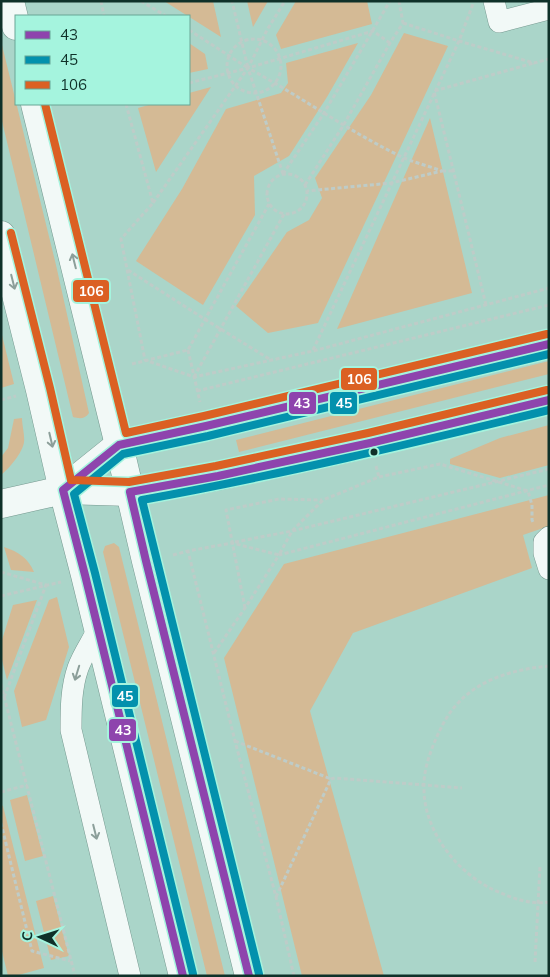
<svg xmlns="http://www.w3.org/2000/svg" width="550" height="977" font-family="Mulish,sans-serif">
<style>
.green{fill:#d4ba95}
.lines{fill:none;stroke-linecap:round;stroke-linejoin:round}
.minor-casing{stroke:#75988f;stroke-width:22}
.major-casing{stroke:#75988f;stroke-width:29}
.highway-casing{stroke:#75988f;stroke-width:29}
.path{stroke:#beccc8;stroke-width:3;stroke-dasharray:4 2.5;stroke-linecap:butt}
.minor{stroke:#f2f9f7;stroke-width:21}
.major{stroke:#f2f9f7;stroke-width:28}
.highway{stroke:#f2f9f7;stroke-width:28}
.bus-1-casing{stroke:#a5f4de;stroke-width:11}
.bus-2-casing{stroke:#a5f4de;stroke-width:11}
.bus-3-casing{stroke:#a5f4de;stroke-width:11}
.bus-1{stroke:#8e44ad;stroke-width:8}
.bus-2{stroke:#0391ad;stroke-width:8}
.bus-3{stroke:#db6023;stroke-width:8}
.oneway{stroke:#8c9f9a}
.bus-dot{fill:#0f3129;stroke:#a5f4de;stroke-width:2}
.line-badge{stroke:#a5f4de;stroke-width:2}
.badge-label{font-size:14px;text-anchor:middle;font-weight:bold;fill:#fff}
</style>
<rect width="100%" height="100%" fill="#aad5c9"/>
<path class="green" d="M164,1H213L221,37Z
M247,1H268L253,27Z
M296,1H367L372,24L281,49L276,35Z
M404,33L448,46L318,323L268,333L236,306L287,232L309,220L322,198L315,178L371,95Z
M1,41L56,265L89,413C85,419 80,419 73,417L1,117Z
M189,43L205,54L208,69L189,73Z
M358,43L327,97L289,156L254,176L255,215L203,305L136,261L182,189L226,109L281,93L288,83L286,63Z
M211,87L156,172L138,108L152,104H189V93Z
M430,118L472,293L337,329Z
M1,331L14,384L1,388Z
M549,361V374L239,452L236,440Z
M22,418C22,425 25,436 24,442C23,452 9,469 1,475V457L8,448L14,419Z
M549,425V465L500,478L450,464V459L500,438Z
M549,495V526L523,535L532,568L353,633L310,711L384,976H302L224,658L284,564Z
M114,543L119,547L225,976H207L103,552L105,546Z
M4,547C19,552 28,558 34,572L11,570Z
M57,597L69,647L46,720L22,727L14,691L49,600Z
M37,600L7,680L1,656V643L13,605Z
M27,795L43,856L25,861L10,800Z
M1,805L3,806L44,968L15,976H8L1,947Z
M53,896L69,956L51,960L36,901Z"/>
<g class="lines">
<g class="minor-casing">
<path id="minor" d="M494,1L499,22L549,9
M549,537L544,542V553L549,569
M98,629C92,642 83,654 78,668C71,688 71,709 71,730L130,976"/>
</g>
<g class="major-casing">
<path id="major" d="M63,490L85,575L183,976
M1,504L63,490L119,445L146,561L249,976"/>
</g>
<g class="highway-casing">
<path id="highway" d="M10,1L16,26
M35,104L119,445L206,426L549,344
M1,235L40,390L63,490L130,492L218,476L370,443L549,400"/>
</g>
<path class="path" d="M101,1L104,16
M141,1L166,16
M403,23L459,41L534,63L549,59
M189,30L248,68L232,1
M227 66a27 27 0 1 1 54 0a27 27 0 1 1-54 0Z
M189,83L248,68L373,31L390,43
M126,104L153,203L121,239L145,360L194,377L313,351L549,288
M442,171H454
M267 194a20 20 0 1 1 40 0a20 20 0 1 1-40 0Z
M283,174L324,113L390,1
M283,174L248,68L267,30L285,1
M305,185L343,126L390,43L403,23L399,1
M153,203L248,68C300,96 348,131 402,157C415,163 429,166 442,171L391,183L307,191
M128,270L206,320L271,360
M486,305L434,91L534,63
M188,350L200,402
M313,350L459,41L473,4
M132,364L188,350L269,204
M194,377L284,214
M197,391L549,305
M1,400L16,396
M376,466L379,477
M235,542L292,531L549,469
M173,555L188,551
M1,572L46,585L4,698L1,697
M1,596L61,582
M245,608L226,510L279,499L322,500
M214,653L245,608L279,555L549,485
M549,666C516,669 482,678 459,702C448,713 441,727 435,741C429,755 423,773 424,789C424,831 457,873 494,890C512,898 529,905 549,902
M1,684L75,976
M235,741L331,779
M1,792L27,785
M1,823L32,951L70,961
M276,897L331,779L335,778L462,788
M535,962L540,866
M294,976L276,897L235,741L188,551L232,543L279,555L292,531L323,500L379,477L440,464L528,491L532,505V520L534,524"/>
<use href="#minor" class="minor"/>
<use href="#major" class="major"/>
<use href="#highway" class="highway"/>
<g class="bus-1-casing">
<path id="bus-1" d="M183,976L85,575L63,490L119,445L206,426L549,344
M249,976L146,561L130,492L218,476L370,443L549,400"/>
</g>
<g class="bus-2-casing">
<path id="bus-2" d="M193,974L95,573L74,494L123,454L208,436L549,354
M259,974L142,500C279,475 414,443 549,410"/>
</g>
<g class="bus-3-casing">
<path id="bus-3" d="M45,104L126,433L204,416L547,334
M11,233L50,388L71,480L129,482L216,466L368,433L547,390"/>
</g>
<use href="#bus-1" class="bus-1"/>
<use href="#bus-2" class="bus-2"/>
<use href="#bus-3" class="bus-3"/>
</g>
<defs><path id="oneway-shaft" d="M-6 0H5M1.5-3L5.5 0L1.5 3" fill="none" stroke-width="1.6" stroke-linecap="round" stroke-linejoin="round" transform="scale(1.25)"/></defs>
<g class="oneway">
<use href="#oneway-shaft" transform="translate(74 261) rotate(-104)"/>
<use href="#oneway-shaft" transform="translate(13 282) rotate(76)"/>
<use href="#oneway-shaft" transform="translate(51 440) rotate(77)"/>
<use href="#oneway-shaft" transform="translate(77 673) rotate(107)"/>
<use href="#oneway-shaft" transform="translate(95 832) rotate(76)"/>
</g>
<circle class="bus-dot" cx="374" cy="452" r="4.5"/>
<g class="line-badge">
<rect x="72" y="279" width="38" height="24" rx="5" fill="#db6023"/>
<rect x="340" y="367" width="38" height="24" rx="5" fill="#db6023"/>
<rect x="288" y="391" width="29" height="24" rx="5" fill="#8e44ad"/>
<rect x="329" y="391" width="29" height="24" rx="5" fill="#0391ad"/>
<rect x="111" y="684" width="28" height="24" rx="5" fill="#0391ad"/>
<rect x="108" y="718" width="29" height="24" rx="5" fill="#8e44ad"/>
</g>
<g class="badge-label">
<text x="91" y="296">106</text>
<text x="359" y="384">106</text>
<text x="302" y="408">43</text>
<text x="344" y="408">45</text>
<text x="125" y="701">45</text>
<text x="123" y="735">43</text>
</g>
<rect width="550" height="977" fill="none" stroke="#0f3129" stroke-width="5"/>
<rect x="15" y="15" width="175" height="90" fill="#a5f4de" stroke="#69a696"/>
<rect x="25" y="31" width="25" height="8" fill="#8e44ad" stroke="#69a696"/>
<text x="60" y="40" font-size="15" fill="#0f3129">43</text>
<rect x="25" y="56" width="25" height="8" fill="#0391ad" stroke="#69a696"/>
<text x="60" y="65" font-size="15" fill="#0f3129">45</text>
<rect x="25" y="81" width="25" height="8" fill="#db6023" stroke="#69a696"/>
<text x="60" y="90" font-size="15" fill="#0f3129">106</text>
<g transform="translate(40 937) rotate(274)" stroke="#a5f4de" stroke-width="4" paint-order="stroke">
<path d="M0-4L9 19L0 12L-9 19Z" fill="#0f3129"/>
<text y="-8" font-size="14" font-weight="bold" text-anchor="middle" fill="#0f3129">С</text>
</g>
</svg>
